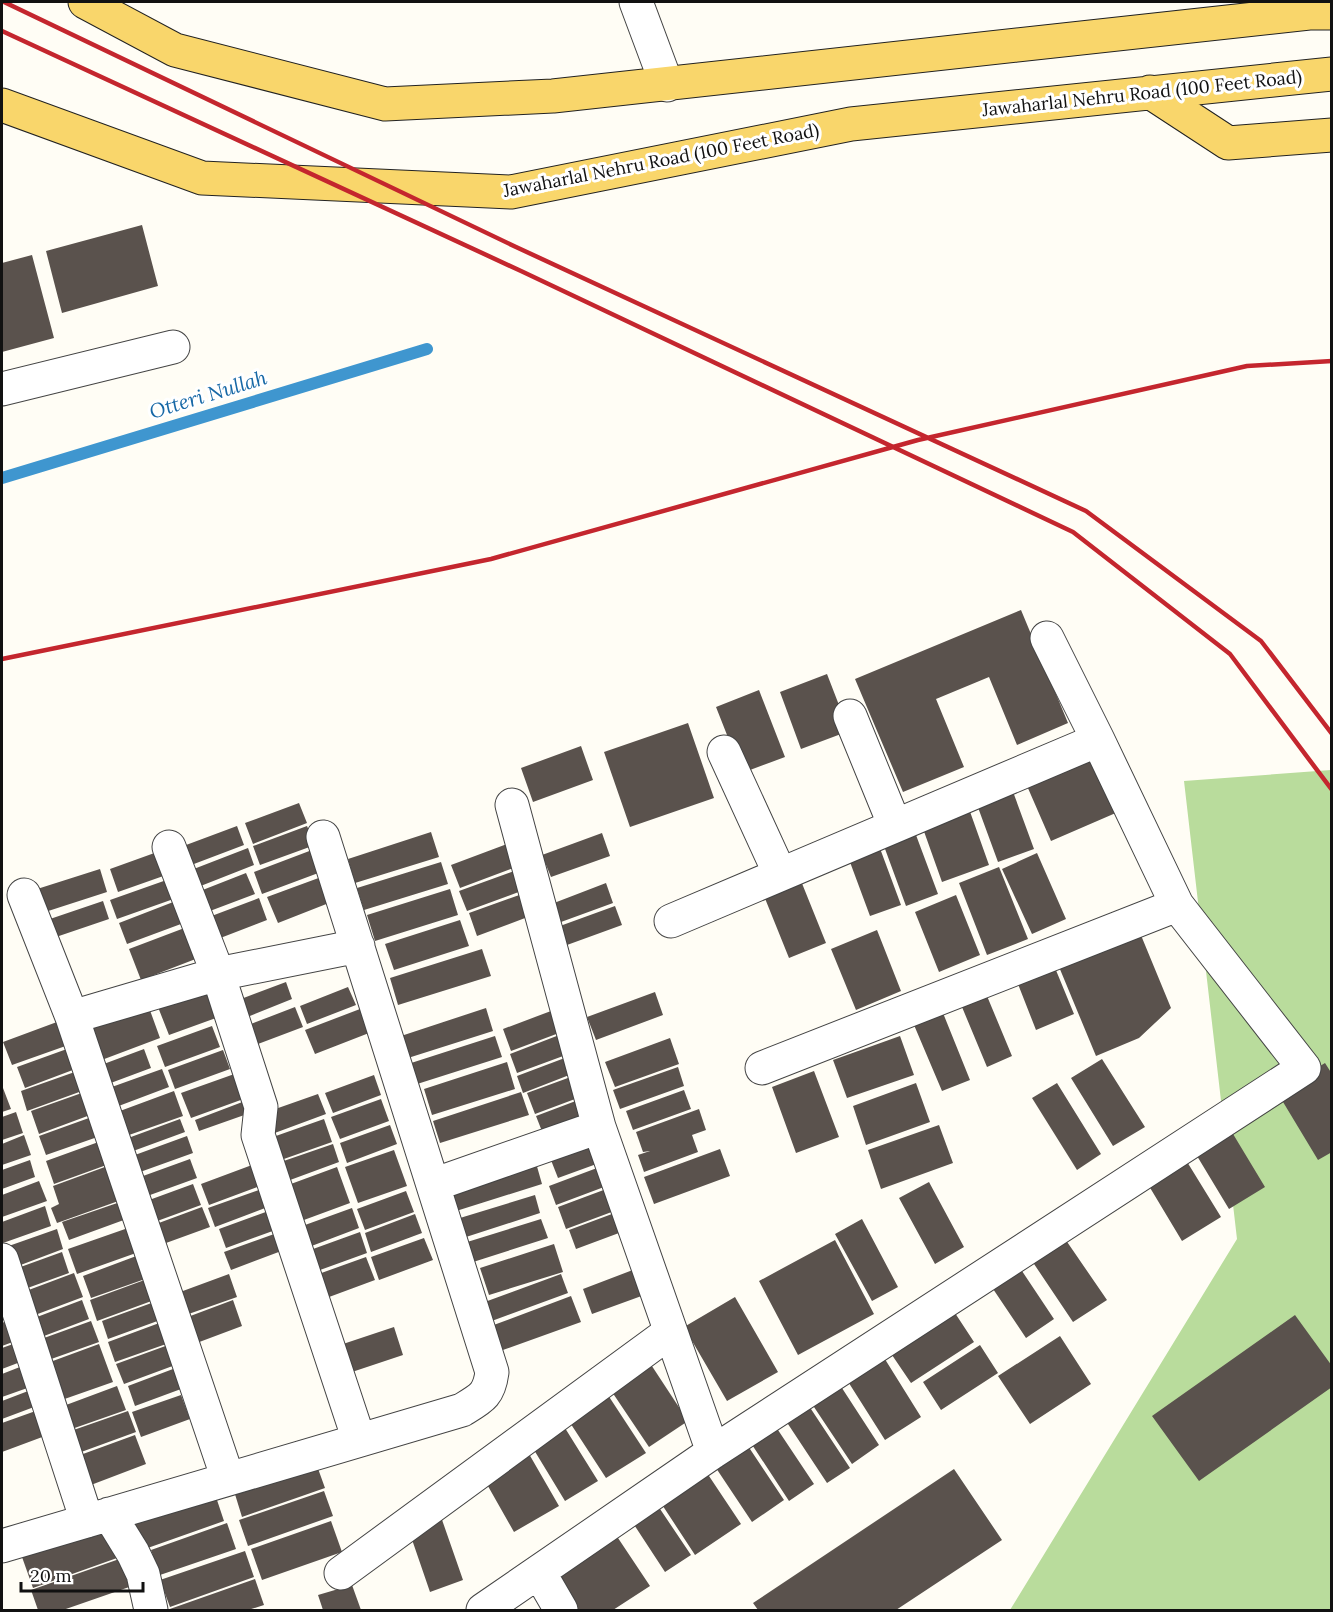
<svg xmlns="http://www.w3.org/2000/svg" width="1333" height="1612" font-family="Lora,serif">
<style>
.forest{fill:#b9dc9c}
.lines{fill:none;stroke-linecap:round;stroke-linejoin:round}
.stream{stroke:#3f96cf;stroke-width:12}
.building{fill:#5a524d}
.minor-casing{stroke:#444;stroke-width:35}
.primary-casing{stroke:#222;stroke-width:35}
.minor{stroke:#fff;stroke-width:33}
.primary{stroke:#f9d66b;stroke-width:33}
.rail{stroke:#c4262e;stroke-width:4.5}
.labels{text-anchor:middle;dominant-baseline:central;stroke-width:6;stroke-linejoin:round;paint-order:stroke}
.street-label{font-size:18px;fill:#111;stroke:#fff}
.water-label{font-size:20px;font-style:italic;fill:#1768a6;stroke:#fff}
</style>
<rect width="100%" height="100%" fill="#fffdf5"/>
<path class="forest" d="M1331,770V1610H1010L1237,1239L1184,781Z"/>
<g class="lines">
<path class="stream" d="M2,478L427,349"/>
</g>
<path class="building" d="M142,225L158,286L62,313L46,251Z
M32,255L54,338L2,352V263Z
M1021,610L1068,723L1017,745L989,677L936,699L964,767L903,792L855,679Z
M827,674L849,731L801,749L780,692Z
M759,690L785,757L742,773L716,707Z
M688,723L714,798L630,827L604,752Z
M581,746L593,780L533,802L521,768Z
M1091,750L1118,812L1051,841L1024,779Z
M1012,789L1034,849L998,862L976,802Z
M299,803L307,823L253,844L245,823Z
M968,806L989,865L942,882L921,823Z
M237,826L244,845L186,867L178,848Z
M307,826L315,845L260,865L253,846Z
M913,827L938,894L906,906L881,838Z
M431,832L439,857L355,883L348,859Z
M602,833L610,856L551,877L542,855Z
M878,843L901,905L870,916L847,854Z
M507,844L516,867L460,888L451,865Z
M248,848L254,865L193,889L186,872Z
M312,850L321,872L262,894L254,872Z
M160,851L169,874L118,892L110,869Z
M1037,853L1066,919L1032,934L1002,869Z
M441,862L448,884L364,910L357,888Z
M999,867L1028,939L987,955L959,883Z
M100,869L107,892L42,913L34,890Z
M517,870L524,890L467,911L459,891Z
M797,871L826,943L789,958L760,886Z
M246,873L255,894L202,914L195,893Z
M324,876L334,901L278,923L267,897Z
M175,877L182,896L117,919L110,900Z
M606,883L613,903L561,922L554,903Z
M450,889L458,915L375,941L367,915Z
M525,893L533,915L477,936L469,913Z
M956,895L980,955L939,972L915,912Z
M259,898L267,920L210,942L201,920Z
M181,899L189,921L127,944L119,923Z
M103,901L109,919L56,937L50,919Z
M615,906L622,925L567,945L560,926Z
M460,920L469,946L394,970L385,944Z
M195,924L206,955L141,980L129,949Z
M1138,928L1171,1008L1139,1038L1096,1056L1057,962Z
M877,930L901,991L856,1010L831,949Z
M482,949L491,976L398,1005L390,978Z
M1053,963L1074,1014L1036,1030L1016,979Z
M215,981L227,1014L169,1035L156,1002Z
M286,982L292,999L240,1020L233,1002Z
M348,987L356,1005L307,1024L300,1006Z
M655,992L663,1015L596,1040L587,1017Z
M987,996L1012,1056L987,1067L962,1007Z
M147,1002L160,1038L99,1061L86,1025Z
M295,1007L303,1027L245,1049L238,1029Z
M486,1008L493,1031L408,1058L401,1036Z
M559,1008L567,1030L511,1051L503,1029Z
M360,1009L369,1033L315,1054L305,1030Z
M943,1013L970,1080L942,1091L914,1025Z
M65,1019L74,1043L12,1065L3,1042Z
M212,1026L220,1047L165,1067L157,1046Z
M567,1032L574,1052L517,1073L510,1054Z
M495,1036L502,1057L414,1085L408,1064Z
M900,1036L914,1075L847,1098L833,1060Z
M670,1038L679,1064L615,1087L605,1062Z
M78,1045L86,1065L25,1088L17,1067Z
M144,1049L151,1068L100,1087L93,1068Z
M223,1050L230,1069L175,1089L168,1070Z
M570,1056L577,1072L523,1093L517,1076Z
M1102,1059L1145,1127L1113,1146L1071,1078Z
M507,1062L515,1089L432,1115L424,1089Z
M1325,1063L1332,1074V1152L1318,1160L1277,1092Z
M678,1067L684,1086L620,1109L613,1090Z
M86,1068L93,1087L27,1111L21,1091Z
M162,1069L169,1087L116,1107L109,1088Z
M814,1071L839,1137L796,1153L772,1087Z
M240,1072L249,1097L191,1118L181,1093Z
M374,1075L381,1095L333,1113L325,1093Z
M576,1075L583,1096L535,1114L527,1093Z
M916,1083L930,1122L866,1145L853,1106Z
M1057,1083L1101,1154L1077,1170L1032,1098Z
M3,1088L11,1109L2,1112V1089Z
M93,1089L101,1111L39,1134L31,1111Z
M684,1090L691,1109L633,1130L626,1111Z
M174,1091L183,1116L129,1135L120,1111Z
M521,1092L529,1115L440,1143L433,1121Z
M318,1094L326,1114L272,1134L264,1113Z
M381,1099L389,1121L340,1139L331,1117Z
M581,1099L590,1122L545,1139L536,1116Z
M245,1101L250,1113L199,1131L195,1120Z
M699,1109L706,1130L692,1135L698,1152L644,1172L638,1155L650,1151L643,1152L636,1132Z
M16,1112L23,1133L2,1140V1117Z
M100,1114L106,1134L46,1155L39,1136Z
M180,1119L185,1132L125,1154L120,1141Z
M324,1119L332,1142L281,1160L273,1137Z
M1227,1124L1265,1187L1229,1209L1191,1146Z
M390,1125L397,1144L347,1163L340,1143Z
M939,1125L953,1163L881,1189L868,1150Z
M592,1133L602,1162L558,1178L547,1150Z
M24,1135L31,1155L2,1165V1144Z
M187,1136L193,1153L129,1176L124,1159Z
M104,1140L112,1163L54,1184L46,1161Z
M333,1144L339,1162L282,1183L275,1164Z
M720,1149L730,1176L654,1204L644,1177Z
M394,1150L407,1186L358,1203L345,1167Z
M1181,1152L1221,1217L1182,1241L1143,1176Z
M534,1156L542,1184L453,1212L444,1185Z
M190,1159L197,1178L139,1199L132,1180Z
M30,1160L35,1177L2,1189V1170Z
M260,1162L268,1183L209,1205L201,1184Z
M113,1164L124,1199L57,1223L51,1208L59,1204L53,1186Z
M337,1167L350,1203L293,1224L280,1188Z
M597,1168L604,1187L556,1205L549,1186Z
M39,1181L47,1201L2,1217V1195Z
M929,1182L964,1247L935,1264L899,1198Z
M193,1184L201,1205L149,1224L141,1203Z
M267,1187L273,1205L215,1227L208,1208Z
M609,1188L617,1210L566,1229L558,1207Z
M406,1191L414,1212L365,1230L357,1209Z
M535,1195L540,1213L466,1237L460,1218Z
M126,1200L132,1217L69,1240L62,1222Z
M45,1206L51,1226L3,1243L2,1222Z
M202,1207L210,1227L155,1247L148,1227Z
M352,1208L359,1228L301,1250L294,1229Z
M274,1209L281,1228L226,1248L219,1229Z
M620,1211L627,1230L576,1249L569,1230Z
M415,1214L422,1233L371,1252L365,1233Z
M541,1219L548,1238L470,1263L464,1243Z
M862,1219L898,1287L872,1301L835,1234Z
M128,1228L136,1253L77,1274L68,1249Z
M57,1229L63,1249L10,1269L3,1248Z
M360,1232L367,1253L309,1274L302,1253Z
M277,1233L284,1250L231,1270L224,1252Z
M1061,1233L1107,1300L1073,1322L1028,1255Z
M424,1238L433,1260L379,1280L371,1257Z
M835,1240L874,1314L798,1355L759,1281Z
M554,1244L563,1272L489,1295L480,1268Z
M62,1252L69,1273L22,1290L15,1269Z
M139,1255L148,1278L91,1298L83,1276Z
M366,1257L375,1280L321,1300L313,1276Z
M1014,1259L1054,1319L1026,1338L985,1277Z
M638,1268L647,1294L592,1314L583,1289Z
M74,1273L83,1297L35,1315L26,1291Z
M229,1274L237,1297L180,1317L172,1295Z
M561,1274L568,1293L489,1322L482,1303Z
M150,1278L157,1299L97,1321L90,1300Z
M571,1296L581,1322L500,1351L491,1326Z
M735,1297L778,1372L727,1401L684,1327Z
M82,1300L89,1319L36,1339L29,1320Z
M233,1300L242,1326L194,1344L185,1318Z
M157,1301L163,1319L108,1339L102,1321Z
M955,1313L974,1342L911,1383L892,1355Z
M1295,1315L1332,1366V1387L1199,1481L1152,1416Z
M11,1319L18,1340L2,1346V1323Z
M91,1321L99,1342L40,1363L33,1342Z
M162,1322L169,1343L115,1362L108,1342Z
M394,1327L403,1355L343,1375L334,1347Z
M1060,1336L1091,1384L1030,1424L998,1376Z
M16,1343L23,1361L2,1369V1348Z
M99,1344L113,1382L56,1402L42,1365Z
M171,1344L178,1364L124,1384L116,1364Z
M980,1345L998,1373L941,1410L923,1382Z
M883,1356L921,1417L885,1440L847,1380Z
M646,1357L688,1421L649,1447L606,1383Z
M25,1365L33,1386L2,1397V1374Z
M173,1369L181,1389L135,1406L128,1386Z
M840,1385L879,1445L852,1464L812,1404Z
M117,1386L126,1410L66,1431L58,1408Z
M36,1388L42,1404L2,1419V1401Z
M604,1389L646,1453L606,1478L565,1415Z
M181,1395L190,1419L141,1437L132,1412Z
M809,1406L850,1468L827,1483L786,1421Z
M44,1408L53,1433L2,1452V1423Z
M128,1411L136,1432L73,1455L65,1433Z
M560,1420L598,1481L565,1501L528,1440Z
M772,1421L814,1484L789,1501L747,1437Z
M135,1435L146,1464L83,1488L72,1458Z
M744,1440L784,1500L752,1522L712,1462Z
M525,1447L559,1506L514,1532L480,1472Z
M316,1463L325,1488L242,1517L234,1491Z
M703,1467L741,1524L695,1555L657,1497Z
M954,1469L1002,1540L896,1610H758L753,1603Z
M214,1491L224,1521L142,1550L132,1520Z
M324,1491L333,1516L248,1546L239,1520Z
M654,1500L691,1555L665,1572L629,1517Z
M440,1514L463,1580L430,1592L407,1525Z
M331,1521L342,1552L262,1580L251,1549Z
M227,1523L236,1549L160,1575L151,1550Z
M106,1528L117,1558L33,1588L22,1557Z
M612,1529L650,1586L613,1610H565L542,1576Z
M245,1551L254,1577L170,1607L160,1580Z
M125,1557L135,1585L63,1610H38L31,1590Z
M255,1579L264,1605L248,1610H167Z
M352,1585L361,1610H323L318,1595Z"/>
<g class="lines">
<g class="minor-casing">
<path id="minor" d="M636,2L667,85
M2,389L173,347
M1047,638L1098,740
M850,716L895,826
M724,752L780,874
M512,805L599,1127L713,1452
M169,847L218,974L261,1107L258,1135L359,1440
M24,895L72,1017L228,1479
M671,921L1098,740L1177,905
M72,1017L218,974L358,946
M433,1185L599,1127
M2,1260L87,1521
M109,1514L133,1553L143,1574L151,1610
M2,1546L462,1410C482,1398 489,1395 492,1372L323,837
M539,1572L561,1610
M341,1573L670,1332
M483,1610L713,1452L1304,1068L1177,905L762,1068"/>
</g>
<g class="primary-casing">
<path id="primary" d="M85,2L175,50L385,104L553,96L1309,13H1332
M1150,92L1228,143L1332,135
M2,105L202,178L511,192L851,124L1332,74"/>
</g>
<use href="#minor" class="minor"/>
<use href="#primary" class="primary"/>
<path class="rail" d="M4,2L516,247L1086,511L1261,641L1332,734
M2,31L521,271L1073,532L1230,654L1332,790
M2,659L491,559L918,440L1247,366L1332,361"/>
</g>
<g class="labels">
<g class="street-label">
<text transform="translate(1142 93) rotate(-6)">Jawaharlal Nehru Road (100 Feet Road)</text>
<text transform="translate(661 160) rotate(-11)">Jawaharlal Nehru Road (100 Feet Road)</text>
</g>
<g class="water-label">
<text transform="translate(208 394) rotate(-17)">Otteri Nullah</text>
</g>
</g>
<rect width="1333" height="1612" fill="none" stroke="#111111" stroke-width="6"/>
<path d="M21 1582v9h122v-9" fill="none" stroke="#111111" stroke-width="3"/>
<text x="30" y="1582" font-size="18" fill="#111111" stroke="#ffffff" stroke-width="4.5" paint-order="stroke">20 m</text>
</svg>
